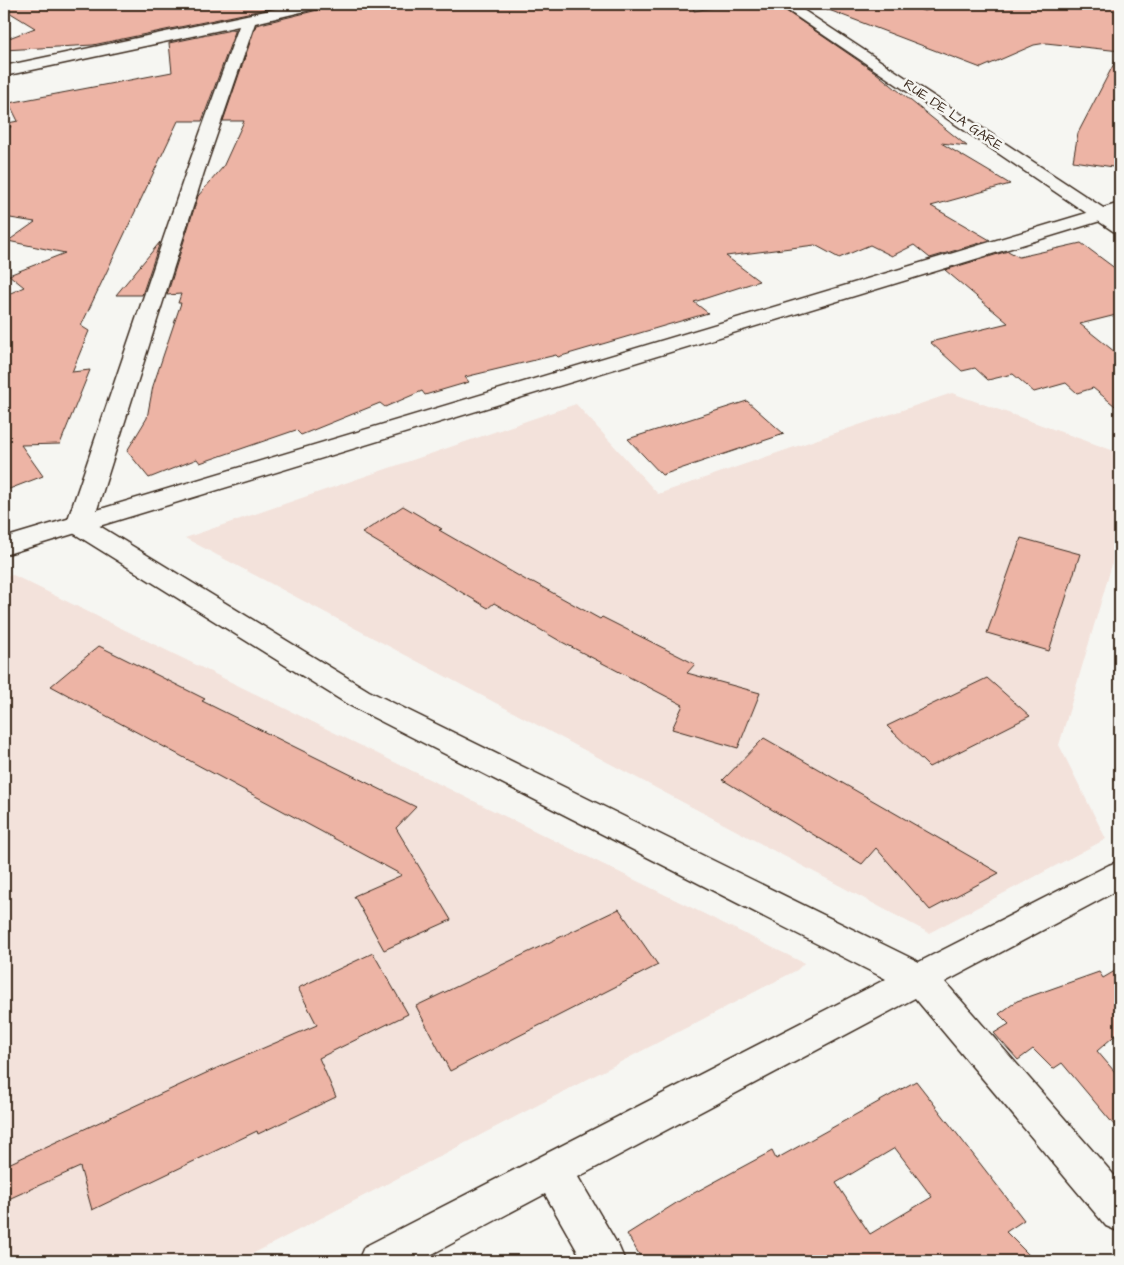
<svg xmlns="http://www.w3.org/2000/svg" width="1124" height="1265" font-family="'Architects Daughter',sans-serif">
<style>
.built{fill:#f3e2db}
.building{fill:#edb4a5;stroke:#3b2a1e;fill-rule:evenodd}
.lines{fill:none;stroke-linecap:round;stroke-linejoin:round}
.street-casing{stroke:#3b2a1e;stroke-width:3}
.secondary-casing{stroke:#3b2a1e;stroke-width:3}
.primary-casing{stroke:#3b2a1e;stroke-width:3}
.street{fill:#f6f6f2;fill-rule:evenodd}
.secondary{fill:#f6f6f2;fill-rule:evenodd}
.primary{fill:#f6f6f2;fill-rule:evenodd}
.labels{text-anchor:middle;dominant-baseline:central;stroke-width:5;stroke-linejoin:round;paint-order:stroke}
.far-street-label{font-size:14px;fill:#3b2a1e;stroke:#f6f6f2}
</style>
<rect width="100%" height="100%" fill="#f6f6f2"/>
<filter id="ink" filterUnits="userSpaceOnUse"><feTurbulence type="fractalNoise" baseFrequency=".02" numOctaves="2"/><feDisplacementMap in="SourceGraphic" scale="10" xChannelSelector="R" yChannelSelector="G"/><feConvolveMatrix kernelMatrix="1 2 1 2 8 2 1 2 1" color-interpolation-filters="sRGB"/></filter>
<g filter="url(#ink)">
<path class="built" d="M952,393L1120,453V537L1059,745L1106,839L929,933L185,538L576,404L658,494Z
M13,575L804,963L797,970L239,1261H4V577Z"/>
<path class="building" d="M4,4H291L93,45L4,50V40L35,28L4,9Z
M326,4H693L694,11L733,4H776L875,72L967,146L941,143L1010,184L931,206L990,240L930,258L914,245L892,256L870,245L839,258L815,245L726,256L759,281L694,302L708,313L558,357L556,355L465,377L469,382L425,395L422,391L385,407L380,403L301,435L296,430L200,463L197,459L149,478L127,451L147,418L153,386L181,303H178L181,294L167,295L198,196L223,167L244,121H223L256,25L322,9Z
M821,4H904L924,11L968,4H1120V51L1046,43L1034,45L981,68L821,7Z
M236,29L202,121H178L81,326L89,331L72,372L90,370L60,444L21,445L43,476L4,491V296L24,287L9,275L65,253L8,241L35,222L4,217V128L11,127L8,123L18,121L9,103L172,72L169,43Z
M1120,52V168L1073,161L1078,133Z
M160,242L142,295H116Z
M1081,243L1120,272V314L1080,324L1120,356V410L1093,388L1077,393L1066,383L1034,392L1013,374L988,380L975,368L962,371L930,342L1008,323L945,270L1008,251L1019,257Z
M747,401L784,434L662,475L628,439Z
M403,506L442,529L439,530L531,583L533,582L600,619L602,617L695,664L687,673L760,693L738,748L672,729L683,705L560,641L494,603L488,608L362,533Z
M1021,538L1080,554L1049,651L987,633Z
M99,646L205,699L202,701L416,807L396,828L451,920L384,950L354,896L402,875L51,686Z
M987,678L1030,716L929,767L887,726Z
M764,738L999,873L930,910L876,848L862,864L723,780Z
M619,909L658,965L450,1071L416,1006Z
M373,953L408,1014L319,1058L336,1097L258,1134L257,1131L92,1210L80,1167L4,1201V1166L217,1068L317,1025L298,988Z
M1120,968V1031L1097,1051L1120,1078V1132L1062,1063L1053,1069L1033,1049L1018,1060L994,1033L1009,1024L999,1014L1017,1001L1099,972L1103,978Z
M916,1081L1024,1220L1006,1232L1035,1261H643L627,1234L681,1200L772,1151L776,1159ZM895,1148L932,1197L870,1234L836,1183Z"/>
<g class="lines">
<g class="street-casing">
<path id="street" d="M299,4H324L322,7L255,23L204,172L93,522L369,691L919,962L1109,865L1120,861V889L945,982L1120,1182V1232L1106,1226L915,998L578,1177L619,1247L625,1261H583L545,1194L419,1261H358L364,1247L886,979L349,705L70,531L66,525L186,172L239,26L4,76V66Z"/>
</g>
<g class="secondary-casing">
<path id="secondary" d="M1120,203V215L4,555V538Z"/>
</g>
<g class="primary-casing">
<path id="primary" d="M778,4H794L1120,219V233L1113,231Z"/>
</g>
<use href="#street" class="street"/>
<use href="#secondary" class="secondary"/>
<use href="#primary" class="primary"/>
</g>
</g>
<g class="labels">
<g class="far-street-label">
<text transform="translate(953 115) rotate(34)">RUE DE LA GARE</text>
</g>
</g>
<rect width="1124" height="1265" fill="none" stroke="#f6f6f2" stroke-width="20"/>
<rect x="10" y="10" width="1104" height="1245" fill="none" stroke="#3b2a1e" stroke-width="2" filter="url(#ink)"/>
</svg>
